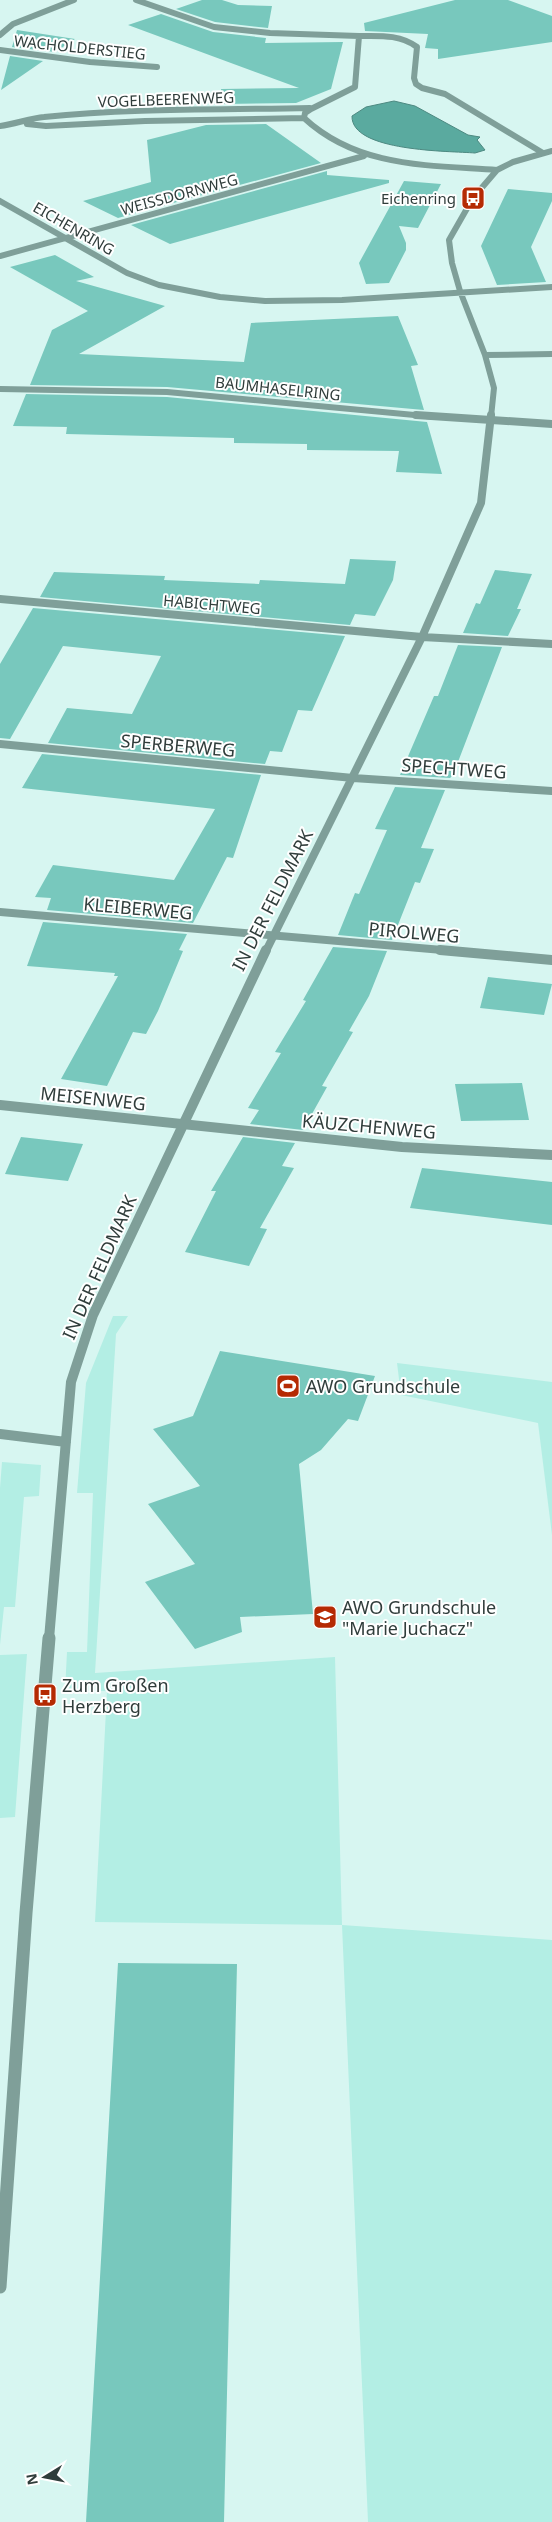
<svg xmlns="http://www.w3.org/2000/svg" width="552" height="2522" font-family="'Noto Sans',sans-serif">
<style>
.green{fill:#b3eee4}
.water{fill:#5aaa9f;stroke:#4d8981}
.building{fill:#78c8bd}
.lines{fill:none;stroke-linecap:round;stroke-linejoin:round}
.minor-far3{stroke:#7f9f99;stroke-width:6}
.minor-far2{stroke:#7f9f99;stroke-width:8}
.minor-far1{stroke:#7f9f99;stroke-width:10}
.minor{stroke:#7f9f99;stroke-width:13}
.labels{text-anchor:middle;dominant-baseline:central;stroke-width:4;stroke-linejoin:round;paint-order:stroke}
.far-street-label{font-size:15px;fill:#303d3b;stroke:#fff}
.far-poi-label{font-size:15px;fill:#303d3b;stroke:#fff;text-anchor:end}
.street-label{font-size:18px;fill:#303d3b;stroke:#fff}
.poi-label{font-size:18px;fill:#303d3b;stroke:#fff;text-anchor:start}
</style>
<rect width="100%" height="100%" fill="#d7f6f1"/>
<path class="green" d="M113,1316H128L116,1334L95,1673L335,1657L342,1925L552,1940V2522H368L342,1925L95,1922L107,1691H65L67,1652H87L93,1493H77L86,1383Z
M397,1363L552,1382V1535L538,1423L401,1395Z
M2,1462L41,1465L39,1496L24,1497L15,1607H4L0,1645V1488Z
M27,1654L15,1817L0,1818V1655Z"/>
<path class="water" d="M394,101L415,106L468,135L480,137L477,140L485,150L475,153C450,151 351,152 352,116L366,107Z"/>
<path class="building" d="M202,0H222L238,5L272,6L268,28L215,22L176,9Z
M455,0H508L552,16V42L438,59V49L425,48L428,34L365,31L364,23Z
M161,14L213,32L266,38L265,43L343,42L331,89L296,103L223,104L221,89L299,88L128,25Z
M17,30L75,39L55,52L12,47Z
M10,56L43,61L1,90Z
M266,124L321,163L118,218L83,201L151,182L147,140L206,125Z
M327,171V175L389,180V183L170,244L131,225Z
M404,181L441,184L418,228L399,226L406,243V250L389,283L366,284L359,263Z
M508,189L552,193V201L531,247L546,282L497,285L481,246Z
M55,255L94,277L76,281L165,306L79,354L244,362L251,323L398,316L418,365L411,366L424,410L167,387L30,385L52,330L88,311L10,267Z
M26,394L167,397L427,422L442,474L396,472L399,451L307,450V444L234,443V438L66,434L67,427L13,426Z
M350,559L396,561L393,580L375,616L355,614L350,625L40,597L54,572L165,576L164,580L259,584L260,580L345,584Z
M495,570L532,574L517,609H521L508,636L463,633L476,603L480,604Z
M33,608L345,636L312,711L298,710L282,752L270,751L265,764L48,743L67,708L132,714L161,656L63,646L10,739L0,738V664Z
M458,645L502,647L453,775L450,778L400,775L434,696H438Z
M42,754L261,775L233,858L227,857L193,923L47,910L51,898L35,897L53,865L174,880L215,809L22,788Z
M395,787L445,790L421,848L434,849L420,883L415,882L392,940L338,935L355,893L359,894L387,830L375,829Z
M43,922L187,934L179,950L183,951L158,1011L146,1034L133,1032L107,1086L61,1079L118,976H114L115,973L27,966Z
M333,947L387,951L369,996L349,1031L353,1032L322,1086L327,1087L303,1130L250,1124L259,1110L248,1108L281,1053L275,1052L306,1001L303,1000Z
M488,977L552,984L544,1015L480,1008Z
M522,1083L529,1120L461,1121L455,1084Z
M21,1137L83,1144L68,1181L5,1174Z
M243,1137L295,1143L282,1166L294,1168L260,1228L267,1229L249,1266L185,1252L216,1191H211Z
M422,1168L552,1182V1225L410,1208Z
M220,1351L375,1376L358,1421L348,1419L321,1450L299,1464L313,1614L240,1617L242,1632L195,1649L145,1582L195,1564L148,1504L200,1486L153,1429L193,1416Z
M118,1963L237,1964L224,2522H86Z"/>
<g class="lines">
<path class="minor-far3" d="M136,0L214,27L270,33L359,36L355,87L311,109L305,113L304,118C358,168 428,165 497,170
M0,35L13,24L74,0
M359,36C379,36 400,34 417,47L414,78L416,84L422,88L445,94L543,153
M0,50L90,62L157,67
M27,124L46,126L145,121L304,118
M0,126C15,124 31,118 44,117C132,108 222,110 310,108
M0,201L127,273L159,285L220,297L265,301L342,300L552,287
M0,256L364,156
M485,355L552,354
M0,389L167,392L436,417
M491,417L494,388L485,355L460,291L452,263L449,240L473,198L497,170L513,162L552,151"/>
<path class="minor-far2" d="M416,415L552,424
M0,599L422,637L552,644
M0,744L353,778L552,791
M0,912L454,951
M266,951L422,637L481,503L491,415"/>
<path class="minor-far1" d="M440,950L552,960
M0,1105L402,1147L552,1155
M0,1434L66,1442
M49,1639L71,1382L93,1315L266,950"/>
<path class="minor" d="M0,2287L26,1913L49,1638"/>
</g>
<defs>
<g id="bus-square" transform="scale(1.25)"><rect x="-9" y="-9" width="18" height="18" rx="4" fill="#b52a03" stroke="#fff"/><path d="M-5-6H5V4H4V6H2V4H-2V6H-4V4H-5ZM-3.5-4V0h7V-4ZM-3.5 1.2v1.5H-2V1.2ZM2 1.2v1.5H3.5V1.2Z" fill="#fff"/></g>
<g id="stadium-square" transform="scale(1.25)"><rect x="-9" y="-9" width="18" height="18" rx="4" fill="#b52a03" stroke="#fff"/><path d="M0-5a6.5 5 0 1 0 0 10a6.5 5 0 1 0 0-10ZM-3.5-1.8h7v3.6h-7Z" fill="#fff"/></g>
<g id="school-square" transform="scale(1.25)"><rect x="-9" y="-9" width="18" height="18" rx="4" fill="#b52a03" stroke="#fff"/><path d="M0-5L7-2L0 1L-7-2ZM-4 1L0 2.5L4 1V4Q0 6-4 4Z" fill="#fff"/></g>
</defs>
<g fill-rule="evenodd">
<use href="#bus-square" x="473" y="198"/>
<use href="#stadium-square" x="288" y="1386"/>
<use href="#school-square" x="325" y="1617"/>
<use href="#bus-square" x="45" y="1695"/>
</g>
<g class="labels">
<g class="far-street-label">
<text transform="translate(80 47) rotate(6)">WACHOLDERSTIEG</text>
<text transform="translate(166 99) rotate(-2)">VOGELBEERENWEG</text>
<text transform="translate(179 194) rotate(-15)">WEISSDORNWEG</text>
<text transform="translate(74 228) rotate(30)">EICHENRING</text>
<text transform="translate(278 388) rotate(6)">BAUMHASELRING</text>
<text transform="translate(212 604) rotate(5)">HABICHTWEG</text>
</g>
<g class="far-poi-label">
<text x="456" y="198">Eichenring</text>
</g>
<g class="street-label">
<text transform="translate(178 745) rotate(5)">SPERBERWEG</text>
<text transform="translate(454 768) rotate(4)">SPECHTWEG</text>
<text transform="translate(272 900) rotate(-63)">IN DER FELDMARK</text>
<text transform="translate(138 908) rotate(5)">KLEIBERWEG</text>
<text transform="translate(414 932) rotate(5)">PIROLWEG</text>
<text transform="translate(93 1098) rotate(6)">MEISENWEG</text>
<text transform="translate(369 1126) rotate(5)">KÄUZCHENWEG</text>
<text transform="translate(99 1267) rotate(-66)">IN DER FELDMARK</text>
</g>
<g class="poi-label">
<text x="306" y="1386">AWO Grundschule</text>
<text x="342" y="1607">AWO Grundschule<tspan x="342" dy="21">"Marie Juchacz"</tspan></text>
<text x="62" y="1685">Zum Großen<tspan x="62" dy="21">Herzberg</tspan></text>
</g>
</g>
<g transform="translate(45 2477) rotate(260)" stroke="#ffffff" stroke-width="4" paint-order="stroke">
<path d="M0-4L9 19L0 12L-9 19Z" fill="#303d3b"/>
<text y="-8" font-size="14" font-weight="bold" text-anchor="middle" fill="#303d3b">N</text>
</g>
</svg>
